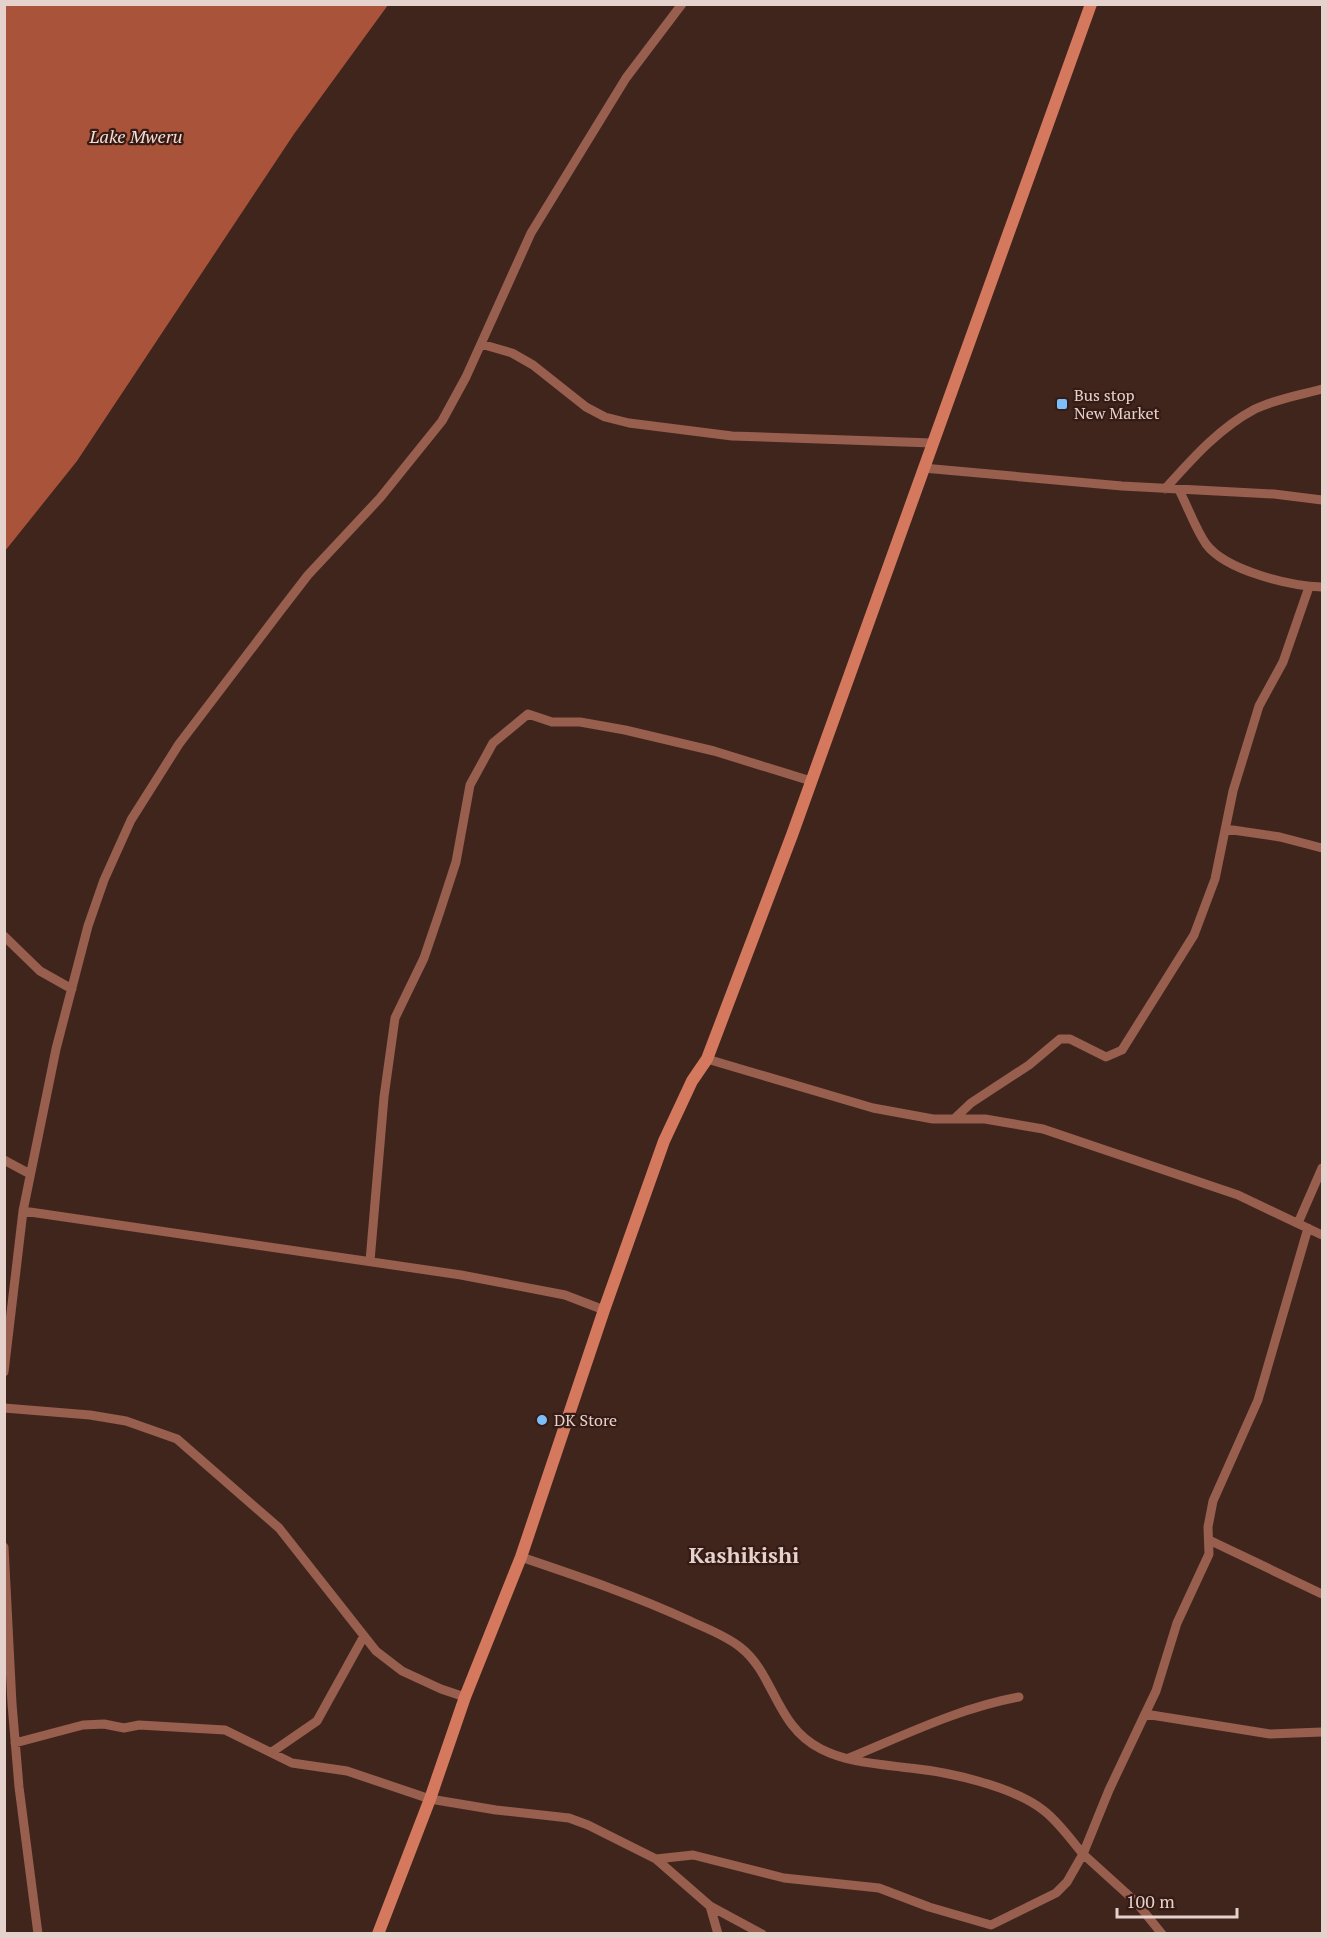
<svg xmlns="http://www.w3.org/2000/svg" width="1327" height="1938" font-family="'PT Serif',serif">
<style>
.water{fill:#a9533b}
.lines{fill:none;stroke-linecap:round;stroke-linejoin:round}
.street{stroke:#985e4e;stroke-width:9}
.secondary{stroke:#d4785e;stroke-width:12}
.poi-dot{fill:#7cbef9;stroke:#351b13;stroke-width:2}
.labels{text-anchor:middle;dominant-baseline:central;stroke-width:4.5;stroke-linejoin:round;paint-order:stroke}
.poi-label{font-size:16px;fill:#e5d2cd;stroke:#351b13;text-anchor:start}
.water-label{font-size:18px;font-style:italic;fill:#f5dcd5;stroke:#351b13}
.district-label{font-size:22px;font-weight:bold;fill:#e5d2cd;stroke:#351b13}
</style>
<rect width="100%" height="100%" fill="#40251d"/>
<path class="water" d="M5,4L388,5L294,134L77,461L5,551Z"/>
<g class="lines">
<path class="street" d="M481,344L512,353L533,365L586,407L605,417L629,423L732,436L932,443
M923,468L1122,486L1274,494L1322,500
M1165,489C1192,459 1219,428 1255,409C1276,399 1300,395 1322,389
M1179,490C1188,507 1195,528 1206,544C1226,571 1291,586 1322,587
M1226,829L1280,837L1322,848
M4,936L40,971L72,989
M707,1059L873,1108L933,1119H985L1043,1129L1238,1195L1322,1235
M954,1119L971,1103L1029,1065L1060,1039H1070L1106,1057L1122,1050L1194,935L1215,879L1233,791L1259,706L1283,662L1309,587
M4,1160L30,1174
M23,1211L461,1275L565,1295L604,1310
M1298,1223L1322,1168
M370,1261L384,1097L395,1018L424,958L440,911L456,862L470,785L493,743L528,714L552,722H580L625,730L714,751L811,781
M4,1372L23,1211L56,1049L88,926L104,880L131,820L179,744L281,610L308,575L380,498L442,421L466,377L531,233L626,78L682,4
M4,1408L90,1415L126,1421L177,1439L279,1528L376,1651L402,1671L441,1689L465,1697
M1209,1540L1322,1594
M4,1547L12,1704L19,1787L38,1934
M521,1557C577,1576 634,1595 688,1620C705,1628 725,1635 740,1647C775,1674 775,1726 821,1749C848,1763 880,1764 910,1768C949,1772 1012,1786 1043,1810C1059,1822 1070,1839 1083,1854L1109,1790L1145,1714L1270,1734L1322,1732
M1145,1714L1156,1691L1177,1623L1209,1554L1208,1527L1213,1501L1258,1400L1308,1228
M15,1743L83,1725L104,1724L124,1728L139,1725L225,1730L292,1763L347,1771L430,1799L496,1810L569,1818L588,1825L656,1859L710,1906L762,1934
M272,1752L317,1721L364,1636
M849,1758C905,1735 959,1708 1019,1697
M656,1859L693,1855L784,1878L879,1888L929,1907L991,1925L1056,1893L1067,1882L1083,1854L1136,1902L1162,1934
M710,1906L718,1934"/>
<path class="secondary" d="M378,1934L430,1799L465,1697L521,1557L604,1310L664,1141L692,1081L707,1059L792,835L1091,4"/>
</g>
<g class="poi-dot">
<rect x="1056" y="398" width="12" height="12" rx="3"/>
<circle cx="542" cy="1420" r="6"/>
</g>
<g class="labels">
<g class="poi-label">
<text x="1074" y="395">Bus stop<tspan x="1074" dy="18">New Market</tspan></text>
<text x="554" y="1420">DK Store</text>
</g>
<g class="water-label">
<text x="136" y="136">Lake Mweru</text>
</g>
<g class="district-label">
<text x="744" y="1554">Kashikishi</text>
</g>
</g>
<rect width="1327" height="1938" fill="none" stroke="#e5d2cd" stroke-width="12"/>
<path d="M1117 1908v9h120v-9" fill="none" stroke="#e5d2cd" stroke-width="3"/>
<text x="1126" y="1908" font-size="18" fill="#e5d2cd" stroke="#351b13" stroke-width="4.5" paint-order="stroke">100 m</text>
</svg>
